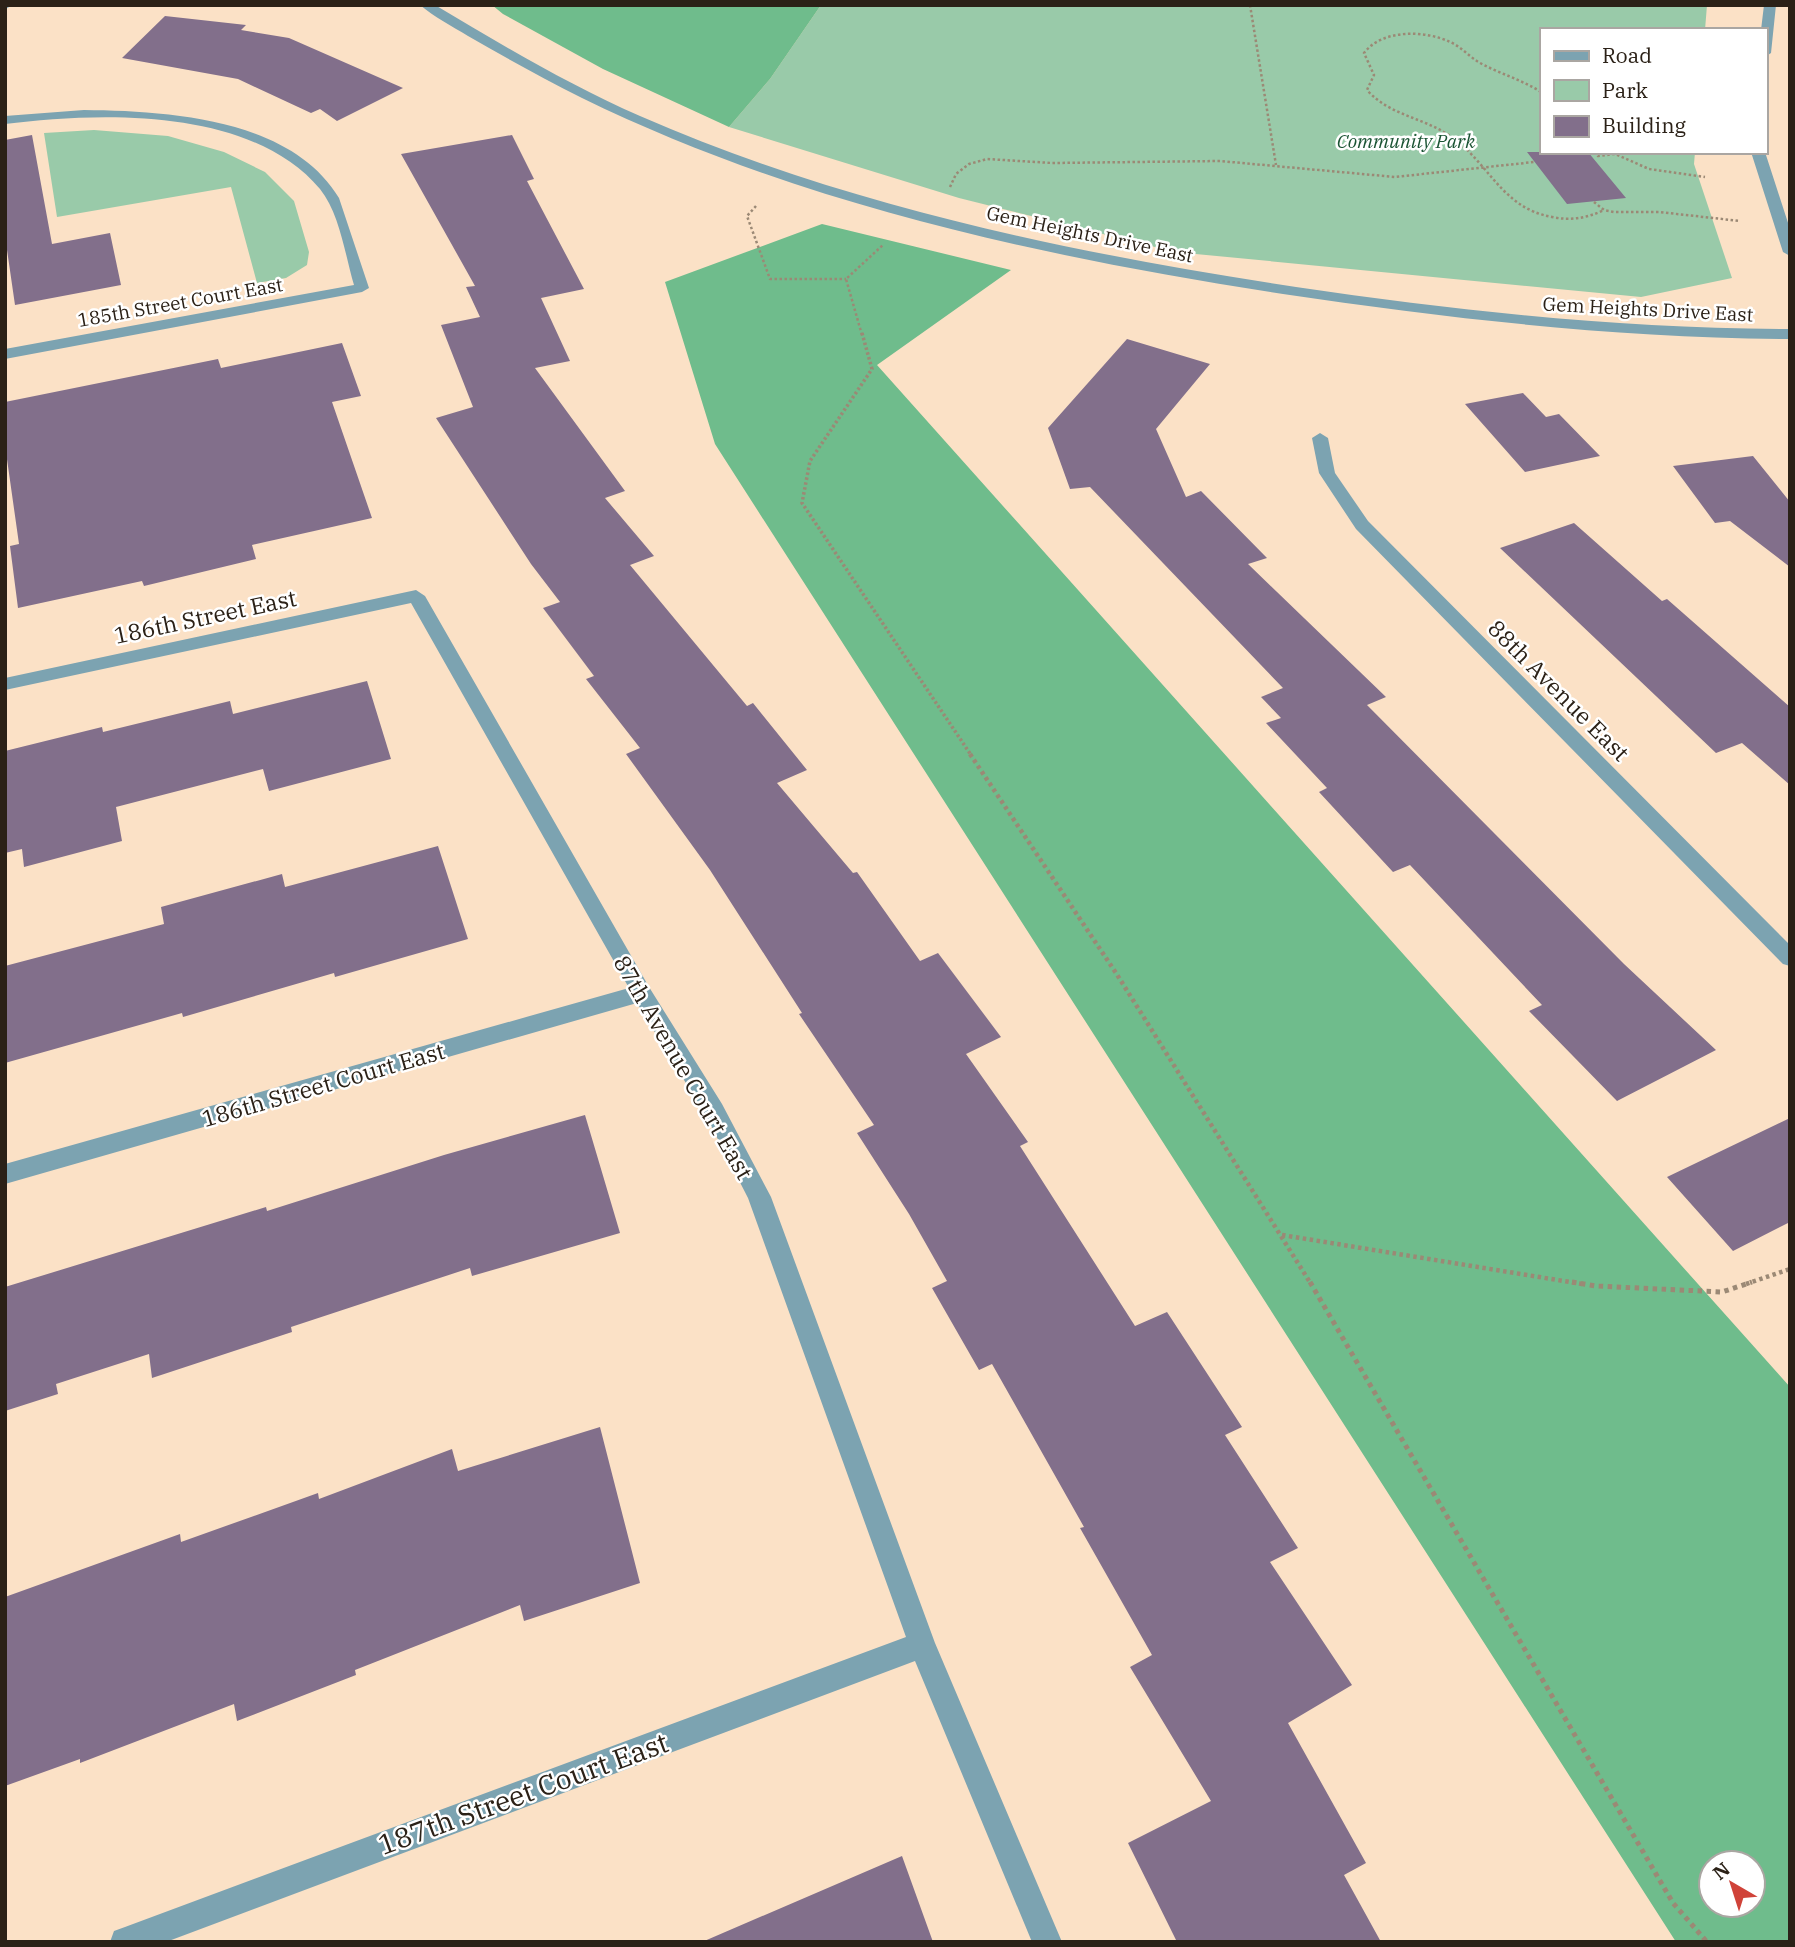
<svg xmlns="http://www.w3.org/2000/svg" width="1795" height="1947" font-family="'IBM Plex Serif',serif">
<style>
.green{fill:#99caa9}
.forest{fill:#6fbc8c;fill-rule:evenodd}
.building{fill:#826f8b}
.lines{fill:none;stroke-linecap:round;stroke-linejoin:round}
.path-far3{stroke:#9b8975;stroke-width:2.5;stroke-dasharray:2.5 2.5;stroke-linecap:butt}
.path-far2{stroke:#9b8975;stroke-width:3.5;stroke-dasharray:2.5 2.5;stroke-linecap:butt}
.path-far1{stroke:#9b8975;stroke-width:4.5;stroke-dasharray:3.5 3.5;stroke-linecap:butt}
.path{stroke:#9b8975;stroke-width:5;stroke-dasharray:4.5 4.5;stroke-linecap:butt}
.minor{fill:#7ca3b1;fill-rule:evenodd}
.labels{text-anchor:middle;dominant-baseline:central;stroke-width:5;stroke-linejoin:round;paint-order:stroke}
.far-park-label{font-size:19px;font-style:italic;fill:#1b5434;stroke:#fff}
.far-street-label{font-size:19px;fill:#2b2117;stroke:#fff}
.street-label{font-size:23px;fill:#2b2117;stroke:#fff}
.near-street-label{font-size:28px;fill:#2b2117;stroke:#fff}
</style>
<rect width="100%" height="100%" fill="#fbe1c6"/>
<path class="green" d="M821,5H1707L1705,30H1541V152H1695L1694,164L1732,278L1641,297L1175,252L959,198L729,127L770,79Z
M94,130L168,136L224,152L265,172L294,201L309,252L307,265L286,278L257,283L231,187L57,217L44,133Z"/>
<path class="forest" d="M492,5H821L770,79L729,127L603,69L503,14Z
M822,224L1011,270L877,365L1790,1387V1942H1676L715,444L665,282ZM1711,1863H1753V1905H1711Z"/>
<path class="building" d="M165,16L246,25L241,30L289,38L403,88L337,121L320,109L311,113L238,79L122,58Z
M32,135L52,244L110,233L121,285L15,305L5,236V140Z
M512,135L534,179L527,181L584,289L541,298L570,361L535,368L625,491L605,498L654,556L630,565L747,706L753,703L807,770L777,783L853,873L857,872L920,961L938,953L1001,1037L966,1054L1028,1142L1020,1146L1135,1326L1167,1312L1242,1427L1225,1435L1298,1548L1270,1562L1352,1685L1288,1723L1366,1863L1344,1875L1381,1942H1177L1128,1843L1211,1801L1130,1667L1152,1655L1080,1528L1084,1527L992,1364L979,1370L932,1288L947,1281L909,1214L857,1133L874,1125L799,1014L802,1013L710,870L626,754L640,748L586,679L594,676L543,608L560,602L531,564L436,418L473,407L441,325L480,317L466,287L475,286L401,154Z
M1527,152H1588L1626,198L1567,204Z
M1127,339L1210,364L1156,429L1186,497L1201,491L1267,558L1248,564L1386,697L1367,705L1624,964L1716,1050L1617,1101L1529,1011L1542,1005L1410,865L1393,872L1319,792L1327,788L1266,723L1281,718L1261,697L1283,688L1090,487L1070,489L1048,428Z
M342,343L361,396L332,402L372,518L252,545L256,559L144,586L142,581L18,608L10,546L19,544L5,445V402L218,359L221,368Z
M1523,393L1546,417L1559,414L1600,456L1525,472L1465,404Z
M1753,456L1790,502V567L1730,521L1715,523L1673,466Z
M1574,523L1662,601L1667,599L1790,707V785L1742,743L1716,753L1500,548Z
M367,681L391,759L269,791L263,769L116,807L122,841L24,867L22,849L5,853V751L102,727L103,732L230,701L233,714Z
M438,846L468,939L335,977L334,973L183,1017L182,1013L5,1063V966L164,924L161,907L282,874L285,887Z
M585,1115L620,1233L472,1276L470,1268L291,1327L292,1332L152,1378L149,1354L56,1384L58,1394L5,1411V1287L266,1207L267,1211L444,1155Z
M1790,1118V1222L1733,1251L1667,1177Z
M600,1427L640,1583L524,1621L520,1605L355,1670L356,1675L237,1721L234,1704L80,1763V1759L5,1786V1597L180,1534L181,1542L318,1493L319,1499L452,1449L458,1471Z
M902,1856L933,1942H702Z"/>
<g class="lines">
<path class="path-far3" d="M1250,5L1276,165
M1541,92C1522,80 1501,74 1482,64C1470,58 1462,47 1450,42C1425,30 1382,29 1364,53L1374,75L1367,90C1390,116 1423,117 1450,136C1489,162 1501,208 1552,217C1571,221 1587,218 1604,210
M1594,152L1598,156L1615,154L1649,169L1705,177
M950,187L956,174L969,164L987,159L1052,163L1220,161L1395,177L1534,162
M1594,202L1604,210L1614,212H1659L1740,221
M756,206L747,216L770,279H846
M862,335L846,279L884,244"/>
<path class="path-far2" d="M862,333L872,369L810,461L802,503L971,755"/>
<path class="path-far1" d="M970,754L1116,973L1311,1284
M1282,1235L1582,1284
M1746,1284L1790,1269"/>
<path class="path" d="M1310,1282L1673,1903L1707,1942
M1572,1282L1596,1286L1722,1292L1752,1282"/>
<path class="minor" d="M5,5H12L6,9Z
M420,5H435C502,45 569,85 640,116C849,207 1073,253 1296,287C1460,311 1624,329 1790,329V339C1619,338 1451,319 1283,294C1043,257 801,205 582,98C543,78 506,58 468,36C452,26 434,17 420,5Z
M1764,5H1776L1771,53L1765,57V30H1761Z
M84,110C168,111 291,118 339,198L369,288L362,292L5,359V349L354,285C345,255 340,214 320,189C251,107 101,112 5,124V116Z
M1751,152H1765L1790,229V256L1783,252Z
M1320,433L1328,438L1335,473L1368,521L1790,945V966L1783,964L1356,529L1319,473L1312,438Z
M416,590L425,596L649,987L722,1104L771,1197L935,1643L1062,1942H1032L915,1661L166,1942H110L114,1931L125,1927L906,1637L748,1198L706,1116L637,1003L5,1184V1164L629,988L411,603L5,690V678Z"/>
</g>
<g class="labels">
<g class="far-park-label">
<text x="1406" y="141">Community Park</text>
</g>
<g class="far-street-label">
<text transform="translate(1090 234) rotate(12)">Gem Heights Drive East</text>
<text transform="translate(180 302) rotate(-10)">185th Street Court East</text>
<text transform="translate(1648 309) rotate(3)">Gem Heights Drive East</text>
</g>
<g class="street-label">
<text transform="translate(205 616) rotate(-12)">186th Street East</text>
<text transform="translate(1559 690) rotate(45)">88th Avenue East</text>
<text transform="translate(684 1067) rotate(60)">87th Avenue Court East</text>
<text transform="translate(323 1084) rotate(-16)">186th Street Court East</text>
</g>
<g class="near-street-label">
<text transform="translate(523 1793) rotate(-20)">187th Street Court East</text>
</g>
</g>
<rect width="1795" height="1947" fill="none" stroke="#2b2117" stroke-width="14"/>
<rect x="1540" y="28" width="228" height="126" fill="#ffffff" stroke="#aaa6a2" stroke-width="2"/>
<rect x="1554" y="51" width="35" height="10" fill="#7ca3b1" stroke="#aaa6a2" stroke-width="2"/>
<text x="1602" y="63" font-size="21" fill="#2b2117">Road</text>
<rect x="1554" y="80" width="35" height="21" fill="#99caa9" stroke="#aaa6a2" stroke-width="2"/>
<text x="1602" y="98" font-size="21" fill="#2b2117">Park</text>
<rect x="1554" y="116" width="35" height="21" fill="#826f8b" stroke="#aaa6a2" stroke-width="2"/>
<text x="1602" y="133" font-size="21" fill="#2b2117">Building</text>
<g transform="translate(1732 1884) rotate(321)"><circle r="33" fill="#ffffff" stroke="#aaa6a2" stroke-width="2"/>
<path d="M0-5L12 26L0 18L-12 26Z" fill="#d04339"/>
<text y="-10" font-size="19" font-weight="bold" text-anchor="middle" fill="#2b2117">N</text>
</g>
</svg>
